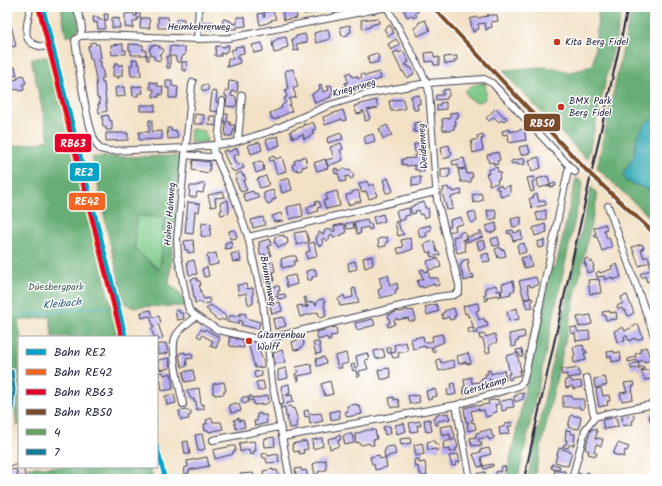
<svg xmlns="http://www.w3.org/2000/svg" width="662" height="486" font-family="Kalam,sans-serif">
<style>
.green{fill:#7eca89;stroke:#507662}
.forest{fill:#66ae75;stroke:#446858;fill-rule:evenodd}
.water{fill:#39aab5;stroke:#2e6678}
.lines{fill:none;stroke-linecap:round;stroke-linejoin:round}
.stream{stroke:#39aab5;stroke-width:2}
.building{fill:#b8acee}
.minor-casing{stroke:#413f50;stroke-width:8}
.minor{stroke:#fff;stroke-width:6}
.rail{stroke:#22223b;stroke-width:2}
.bus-1-casing{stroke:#fff;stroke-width:6}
.bus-2-casing{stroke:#fff;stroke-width:6}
.bus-1{stroke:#66a35e;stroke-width:3}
.bus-2{stroke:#137c97;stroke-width:3}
.rail-1-casing{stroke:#fff;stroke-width:7}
.rail-2-casing{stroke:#fff;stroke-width:7}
.rail-3-casing{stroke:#fff;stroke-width:7}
.rail-4-casing{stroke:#fff;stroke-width:7}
.rail-1{stroke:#02a2c7;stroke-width:4}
.rail-2{stroke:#f26522;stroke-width:4}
.rail-3{stroke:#e4002b;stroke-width:4}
.rail-4{stroke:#7a4b2a;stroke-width:4}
.poi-dot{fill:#c8321e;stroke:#fff;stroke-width:1.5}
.labels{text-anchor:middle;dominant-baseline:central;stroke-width:3;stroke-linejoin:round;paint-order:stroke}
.street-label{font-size:10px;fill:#22223b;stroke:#fff}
.poi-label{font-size:10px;fill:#22223b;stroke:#fff;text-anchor:start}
.park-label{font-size:10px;fill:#425d56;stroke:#fff}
.water-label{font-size:11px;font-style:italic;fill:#2c5f72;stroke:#fff}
.line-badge{stroke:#fff;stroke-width:1.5}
.badge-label{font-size:11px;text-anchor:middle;font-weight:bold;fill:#fff}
</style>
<rect width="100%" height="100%" fill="#fff"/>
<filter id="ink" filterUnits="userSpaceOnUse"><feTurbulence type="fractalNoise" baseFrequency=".025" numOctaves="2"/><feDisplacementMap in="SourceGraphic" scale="8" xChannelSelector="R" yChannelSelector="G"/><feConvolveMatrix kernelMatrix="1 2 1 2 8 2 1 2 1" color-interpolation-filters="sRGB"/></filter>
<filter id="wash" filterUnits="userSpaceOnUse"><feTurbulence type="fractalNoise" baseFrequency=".012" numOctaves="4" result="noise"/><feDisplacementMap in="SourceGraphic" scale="16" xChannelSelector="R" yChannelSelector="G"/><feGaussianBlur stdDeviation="0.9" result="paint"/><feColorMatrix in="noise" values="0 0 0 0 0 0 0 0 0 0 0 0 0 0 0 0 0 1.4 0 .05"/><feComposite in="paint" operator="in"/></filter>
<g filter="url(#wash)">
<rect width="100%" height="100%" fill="#f2e1c5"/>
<path class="green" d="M485,82L486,95L484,100C475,105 468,100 465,91L471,86Z
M191,129L205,131L207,142L190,143Z
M137,215L163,217L162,250L160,268L159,269L135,249Z"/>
<path class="forest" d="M61,7H73C79,21 84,33 66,37Z
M599,7H623L587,160L508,77L504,70L540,67L555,68L569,72L582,69L593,65Z
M632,7H655V27L649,33L650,34L655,33V119L653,118L635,144L634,156L632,162L629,182L655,192V222L597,168Z
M49,56L119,337H52L50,317L18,321L21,337H19V425L17,426L15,412V386L7,350V147L36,143L49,140L31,59Z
M180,156L172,255L169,284L178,291L185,303V306L132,307L127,305L126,301H124L111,247L92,157ZM137,216L163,217L162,250L160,268L158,269L135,249Z
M576,178L583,182L518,479H506L551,268L556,266Z
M591,187L598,194L534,479H527Z
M27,467H150L153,479H30Z"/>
<path class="water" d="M653,118L655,119V192L629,182H626L623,174L634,156L637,137L643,127L648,121Z"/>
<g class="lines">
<path class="stream" d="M19,316L85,308L107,307"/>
</g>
<g id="blocks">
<path class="building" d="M271,7H277V10L273,11L276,19L271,20L272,21L268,22V23L260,25L258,14L263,13V17L265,16L264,12L272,11Z
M295,7L297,18L284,20L282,10Z
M303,7H311L312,9H313L314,13L304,14Z
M404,7H417L419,11L415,13L417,16L413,18L412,15L407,17L403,8Z
M136,11H140V18H137V21H133V28L125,27V14L132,13L134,14V16H137Z
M104,14H108V20H105V29H98L97,22L94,23L93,17H99V20H105Z
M487,15H497L498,21L491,22L492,27L488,28V29L486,30L485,23L478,24L479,29L475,30V32H473L470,19L477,17V18L488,16Z
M116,17V19L119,18L120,28H112V18Z
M158,17H168L169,28H158Z
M237,17H245L246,26L237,27V29H222L223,19L229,20V21H231V23L237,24Z
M141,18H149L150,28H140Z
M378,18L379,23L374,24L370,26V27L363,29L361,20Z
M177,19H184L183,28H176Z
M425,20L430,30L418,36L414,28L419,25L418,23Z
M204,22H213V30L204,29Z
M11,25L16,46L7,48V26Z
M350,25L351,32L348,33V35L342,36L340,27Z
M390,25L394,33L388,36L384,29Z
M328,29L330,39L316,43L314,33Z
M305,34L307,42L296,44L297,48H299V50L294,51L292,39L296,38V36Z
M286,37L288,47L282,49V51L274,53L272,42L275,41L277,39Z
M396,39L400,45L391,50L388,44Z
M95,42L96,45L99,44L101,58H98V61H101V68H102L104,78H101L102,83H104L107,111L99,113L98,104H100L99,98H97L96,79L92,59H90L88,46H90V43Z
M262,43L263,51L254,53L252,45Z
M123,44V50H126V54L112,55L111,45Z
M129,44L143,45V50H146V55H149V60H147L146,55H131V50H129Z
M151,45L160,46L159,48H162L164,50L162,54H159L161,57L160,61L154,59V56L151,55L149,48H151Z
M226,45H229L228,51H226L225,54L221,53V56H215L216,46L226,47Z
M173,46L184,48L185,49V55L182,56L181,62H177L175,56H170V68H167V56H169L170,47Z
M243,46L244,53L239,54V56H237V59L239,58L240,63L227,67L228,59H233L231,50L236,49L235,47Z
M398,51L399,53L403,51L409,62L405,64L406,66L408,65L409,68L411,67L414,74L407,78L403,71L402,72L393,53Z
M433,52L435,58L439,57V65H434L433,61L426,62L425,53Z
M377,53L379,58H378V62L369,64L368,56Z
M457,56V60H454L455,63L445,64L444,57Z
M137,59L138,64H140L141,76H131L130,65H133L132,60Z
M182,62H187L186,71L182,70Z
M115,63H118V65H123V69H122V76H119V78H117V76H113V72L114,71V66H115Z
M15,67L17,75L12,76L13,80L18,79L17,77L23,75L26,83L23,84L24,90L20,91V90L9,89L8,86H7V74L11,73L10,68Z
M293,69L298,87L293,88L296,97L289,99L291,104L289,105L292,111L274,120L273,118L272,119L270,113L282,108L281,106L286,102L284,98L287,97L285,90L288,89L285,71Z
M350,72L352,77L357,76L358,79L362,77L361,74H364L365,76L379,72L381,79L346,88L345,83L348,82L346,74Z
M166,80H172V86L178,87L177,98H169V88H166Z
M229,81L238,82L237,85H238L237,92L232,91L231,96L236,97V100H237L235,107L226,106L227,96H225V91H228Z
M150,82L157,83V86L163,87L162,95L159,94V97H153L154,89H150Z
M321,84L323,92L329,90L327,86L331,85L334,93L331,94V97L315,103L312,94L320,89L319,85Z
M201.5 88a3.5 3.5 0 1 1 7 0a3.5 3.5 0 1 1-7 0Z
M142,86L143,93H138V96H133L132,87Z
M124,87L125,96L116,97L115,88Z
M449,89V96L447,97V99L436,100V95H443V90Z
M212,91L217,92L216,102L221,103L220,112L210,111Z
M419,95L420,104H417L418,110H414L411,96Z
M403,99L405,109L391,111L389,101Z
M376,100L378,108L367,110L370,118L369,119V120L365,121L364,111H362V113L357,114L354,106Z
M446,102V109L437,110V105H440V103Z
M140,105H155V111H140Z
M496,108L504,117L505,116L507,118L503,122L501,120L499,122L494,117L489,121L486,118Z
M343,110L346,120L343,121L342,119L325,125L323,117Z
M458,112V118H455L456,125H454V129L451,130V131L443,130L442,119L450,118V113Z
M195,114L204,115L203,124H194Z
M223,114H228L227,122H230V125H235L232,136H225L226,124L225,121L222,120Z
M108,115L110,121H112V130H106V127H103L102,116Z
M210,116H220L219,126L209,125Z
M149,120H152V132L162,131V139L139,140V132H149Z
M313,122L316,129L312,130L314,134L304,139L303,134L293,138L290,131L304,126L303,124H305L306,125Z
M421,122L422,132H414V123Z
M387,125L392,135L383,139L379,129Z
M167,128H171V131L176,130L178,138L168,139Z
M510,129V132L524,129L526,140L509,143L508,134L503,135L502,131Z
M106,133H128V140L106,141Z
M341,133L343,139L328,143L327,138Z
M373,134L375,141L366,144L364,137Z
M483,134L484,138L481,139L483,150L473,153L471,141L478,139L477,136Z
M278,136L280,145L269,149L266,140Z
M260,142L262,150L251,154L248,145Z
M341,143L343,149L340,150L343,160L328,166L326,160L334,158L330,147Z
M421,143L422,151L415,152L414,144Z
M449,145L450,151L452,152L450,157L443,159L441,147Z
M528,145L530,153L521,155L519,147Z
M237,148L239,154L233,156L234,160L237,165L242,163L244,168L234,172L233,170H231L230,165H229L223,151L227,150L228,152Z
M498,152L500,160L497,161L498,164L494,165L493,162L489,163L487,155Z
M415,155H423V158H420L421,162H423L424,172H419V170H415V165L406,166V164L402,165V159L415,158Z
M274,156L275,159L282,157L286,171L277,174L273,160L270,161L269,158Z
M305,156L307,166L302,167V170L297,171V169L294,170L292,165L295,164L294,161Z
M539,157L541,168L532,171L529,160Z
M464,158L466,168L458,169V164L453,165L452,161Z
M524,158L525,164L517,165V163L511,164V161Z
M325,159L328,168L317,171L314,163Z
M193,160L210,162L209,173L192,170Z
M261,161L264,166L263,167L264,170L256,173L253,163Z
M497,167L498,172H500L501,174L499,175L500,179L497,180L498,183L489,185V183L490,182L486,174L489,173L488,170Z
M337,168V171L346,168V170L350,169L354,177L351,179L348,176L345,177L346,181L341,182L338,173L335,174L334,169Z
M450,168V175L448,176V178H441V169Z
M466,169L467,174L472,173L473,177H471V182H461L458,170Z
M241,172L243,176L244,175L246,180L243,181L247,190L241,192L235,179L237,178L235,175Z
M266,176L269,185L260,188L257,179Z
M548,176L550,185L555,183L556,186L550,187V185L539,188L537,179Z
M412,177H421L420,185L412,186Z
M533,177L535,181L532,182L534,191L531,192L527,178Z
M289,178L292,190L282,193L279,181Z
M388,178L393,191L388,193H386L384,187L385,186L383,180Z
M367,181L369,186L373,184L377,196L369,199L366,191L362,193L359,184Z
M200,184H204L205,186L204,187L203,193L197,192L196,197H189L190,186H197V185H200Z
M501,185L502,188L510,186V194L501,197L499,189H496V186Z
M448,187L449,190L452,189L453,192L461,190L462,194L451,197L453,209L447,210L442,192L444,191L443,188Z
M273,190L276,199L272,200V202L268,204L264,198V193Z
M358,190L361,202H355V203L348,205L346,195L352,194V192Z
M253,191L254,194L257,193L259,198L246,202L243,194Z
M337,191L340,206L326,209L323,201L327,200L326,194Z
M223,192L225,197L215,198L216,206L211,207L208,195Z
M481,193L483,200L474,203L472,195Z
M537,194L539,202L545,200L546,205L532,208L529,199L534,197L533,196Z
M228,200L229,213L221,215L220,211L222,210L220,203Z
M319,201L321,207L317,208L318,211L309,214L307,207L316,204L315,202Z
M188,202L200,204L199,212L195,211L193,234L185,233Z
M424,202L425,208H428L429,216L424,218L422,214L420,215L419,210L415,211L416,213L412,214L410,207L414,206L413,205Z
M301,204L303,216L290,219L287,207Z
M409,208L410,215L405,216V219L399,221L396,211Z
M495,209L497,218L489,220L487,210L490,211Z
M546,210V219L538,221L536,213Z
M475,211L477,221L471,223L468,213Z
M281,213L283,221L274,222L272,216Z
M383,214L385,221L375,224L373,217Z
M263,217L265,225L253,228L251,220Z
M461,217L463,224L455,226L456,230L449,232L448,227L451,226L450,220Z
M521,217V225L513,227L511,219Z
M367,219L368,224L371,223L372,229L369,230L368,227L360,229L361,233L357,234L354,222Z
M398,221L400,230L404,234L398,236L395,222Z
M353,222L354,228L347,229L345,224Z
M202,223L211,224L210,237L201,236Z
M496,223L497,230L491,233L487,232L486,226Z
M344,224L346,233L342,234V235L333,238L332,234L330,235L329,240L327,241L325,238L322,239L323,245L320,246L317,244L316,237L318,236L319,232L322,234H324L325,230L331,229L332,231H335L334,226Z
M545,224L547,232L535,236L533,228Z
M605,224L607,229L604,230L607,238L609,237L612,247L602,251L597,237H595L594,234H596L594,228Z
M430,225L431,230L426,232L427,236L420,238L418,228Z
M235,230L237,238L230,239L229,231Z
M513,230L514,233L521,231L522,239L513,241L511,233L508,234L507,231Z
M306,231L309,242L297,245L294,233Z
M465,231L466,239H463V241L468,240L467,237L479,234V232L481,231L483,237L464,243L466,251L457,253L453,237L460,235L459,233Z
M284,235V237H287L288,243L286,244V245L278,247L276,243H274L275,237Z
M387,237L388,242H386V246L379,247L378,239Z
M498,237L500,245L493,246L491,239Z
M410,238L413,249L399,254L397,248L403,247L401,240Z
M270,239L271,245L268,246L271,256L266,257L265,254L260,255L259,242Z
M193,240L194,252L188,253V250H185L184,241Z
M484,240L486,248L479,250L477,242Z
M544,240V247L538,248L537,242Z
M231,241L232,248L225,249V243Z
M434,241L437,252H439L440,255L431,257V252L427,253L424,244Z
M314,242L317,256L307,259L306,252L310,251L308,244Z
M524,243L526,252L519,254L517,245Z
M642,244L644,248L641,249L644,258L648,256L650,262L654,260L655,268H651L649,262L639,266L632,247Z
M500,247L501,250L504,249L506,256L498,258L495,249Z
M239,252L241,261L233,262L231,254Z
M216,253L218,264L209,266L207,255Z
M488,253L490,261L483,262L481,255Z
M290,256H296L297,261H294V265L291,266L282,268L281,259Z
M372,256L373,265L365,268L363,258Z
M529,256L532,266L524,268L521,258Z
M438,258L441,267L429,270L427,261Z
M588,258L590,262L592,261L594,267H593L594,271L587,273L586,264H584L585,259Z
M468,259L469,263H467L470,275L473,274L474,278L464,281L460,265L462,264V261Z
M194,260L197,274L189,275L187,262Z
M355,261L357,269L349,271L348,263Z
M273,262L275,271L272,272L274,281L266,283L264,274L268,273L265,264Z
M617,264L621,277L613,280L612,277L605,280L604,276L597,277L596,273L599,271L600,273L612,269L611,266Z
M207,267L209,276L204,277L202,269Z
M315,269L317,276L312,277V280H308L306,271Z
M424,269L425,272L429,271V278H438L439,285L435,286L434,284L423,288L422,286L419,287L417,281L423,279L420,270Z
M652,269L653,279L647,282L645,276L642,278L640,274Z
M295,275L297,284L287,287L285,277Z
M388,275L390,286L397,283L398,289L395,290L396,294L380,298L378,290L382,288L379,277Z
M536,277L538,285L530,287V284L527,285L530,298L524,299L519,281Z
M197,278V281H200L201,285H199L203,298L204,299L209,298L210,303L202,304V302L195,303L191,279Z
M599,279L601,293L590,294L588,280Z
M513,281L515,290L510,292L511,294L502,296L501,291L503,290L502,284Z
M246,284L247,289L253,288V304H248L246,293L239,295L237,285Z
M496,285L497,291L500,290L501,296L499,297L498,295L487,297L488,300L485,301L484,295L486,294L485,288Z
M276,286H279L280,291H278V295L285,294L286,298L278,299L277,296L269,298L267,289Z
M655,287V298L653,299L650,289Z
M355,288L359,303L340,306L338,299L344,295L345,299L353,297L352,289Z
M627,295L634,313L628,316L625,310L623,311L622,308L618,309L617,306L623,303L621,297Z
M304,297H306L307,303L314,302L316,305L318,300L323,299L325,302L324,308L326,309L325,311L326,316L320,318L318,312L300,317L297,306L302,305V307L306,306V308L308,307V305L306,306Z
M532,298L533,300L531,301L533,307L527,308L524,300Z
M280,302L282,311L272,314L270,304Z
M478,303L479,310L476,311L479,320L484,318L485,322L487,321L488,326L477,329L478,333H469L468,329L472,328L474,330L470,316L468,317L467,313L465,314L463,306Z
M436,304L439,311L427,315L425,307Z
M211,305L226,316L225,321L221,319L219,321L209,313L210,312L206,309Z
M454,308L456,316H454V319L450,320L449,317L443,319L442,313L445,312L444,311Z
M517,308L519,319L509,321L507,311Z
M407,309L408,311L413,310L416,319L414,321H409L408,318L397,320V318L394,320L395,324L388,327L387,324L390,323L388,315L399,311V312L405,311V310Z
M151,310L153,317L159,316L161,323L158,324L163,338L157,340V337H154L151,328H154L150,316L142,318L141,312Z
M179,310L180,313H183L184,319L177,320L175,311Z
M610,311V313L616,312L617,319L606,320L605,315H603L602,312Z
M240,313L246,314V318L260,322L258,329L241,325L242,321L239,320L238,324L227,322L229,316H240Z
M591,315L592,324L579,327L577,317Z
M283,317L286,326L275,329L273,319Z
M373,319L375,325L357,330L355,323Z
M638,324L643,338L636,340L635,338L629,341L627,336H624L625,341L617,342L614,331L623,327L625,331Z
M336,327L337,335L330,336L331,340L328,341L327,337L318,340L316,332Z
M576,327L578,332L589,331L590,339L576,341L575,333L571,334L570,328Z
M201,329L204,331L205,329L220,338L216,348L210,346L213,341L202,335L201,338L197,336Z
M524,331L525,337L518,339L519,341L515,342L516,346L512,347L509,334Z
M442,334L444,342L432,347L435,351L432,352L431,347L425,348V346L413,349L411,339L423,336L424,342H429L433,341L432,336Z
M485,334L486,337L495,334L497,342L489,345L490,352L486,353L483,339H480L479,335Z
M229,337L236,338V339H241V340H245V339L253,340V342L257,341L262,359L264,361V367L255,368L248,343H243L244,348L230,346Z
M303,338L304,345L301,347V349L294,350L292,342Z
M316,342H319L321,353L316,354L313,343Z
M406,342L408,351L398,353L399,357L393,358L391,353H388L387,348L390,347L391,353L396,352L394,345Z
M166,343L168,353L158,355L157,345Z
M583,345L584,351L586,350L587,353H584L586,360L574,363L573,357H575L573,347Z
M646,347L651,360L644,362V360L638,362V360L628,362V359L636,357L635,354L641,352L640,349Z
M383,349L385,357L376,359L374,351Z
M522,349L523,356L520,357L519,353H517L521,371H519L520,375L511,377L512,379L509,380L508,374H510L506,356L517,353L516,350Z
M282,350L285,362L275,364L273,353Z
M614,351V353L620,352L621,360L612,362L611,356L608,357L607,352Z
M185,352V354L192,353L193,358L186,359L187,366L182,367L179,355L180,353Z
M346,353L348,363L341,365L342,368H338L335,356Z
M367,353L369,359L365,360L368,369L359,371L360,376L357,377L356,370L353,371L351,365L354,364L355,368L358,367L356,356Z
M468,353L471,363L467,364L466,362L459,364L457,356Z
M324,357L326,363L322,364V365L317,366L316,359Z
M169,358L170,368L160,370L158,360Z
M440,359L441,363L453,360L455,367L439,371L436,360Z
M638,362L639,367H644V369L639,370L638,368L631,369V365Z
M311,364L313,373L298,376L299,380L297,381L295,374L298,373L296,367Z
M286,368L288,378L278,380V370Z
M389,368L391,377L387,378V379H381L378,370Z
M566,368L567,370L578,368L580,376L567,378V374L562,375L561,369Z
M193,370L195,380L185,382L183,372Z
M490,370L491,374L504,370L506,380L493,383L492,379H489L490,383L488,384V386L487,387L477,390V387L466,389L467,393L464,394L463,387L465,386L464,379L471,377L472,383L479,382L482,378L486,377L485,374H488L487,371Z
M650,370L652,379L645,380L641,371Z
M261,371L262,376L255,378L254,372Z
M163,372L164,375L171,373L173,389L162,391L160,375L158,376V373Z
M605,377L607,385L595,388L594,379Z
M571,379L572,382L581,381L582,387L573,389V386L566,388L565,380Z
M263,381L265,389L258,391L256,382Z
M330,381L333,394L325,396L321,384Z
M224,382L226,391H224V394L215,395V394H213V384Z
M634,382L635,386H632L633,391H632L633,399L622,401L620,393L627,392L624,383Z
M454,383L456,394L448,396L447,389L451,388V384Z
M289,384L290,394H287V396L292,395L293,402L287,403L288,407L291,406L292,409L294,408L298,421H296L297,427L289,428L287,419H288V416L286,417L285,407L280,408V405L284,404L281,386Z
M199,388L201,405L204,404V409L197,410L196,401L194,402V399H191L187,390Z
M601,388L603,396L609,395L610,401H607L608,405L599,407L596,389Z
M435,389L437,396L431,397L432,399L428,400L426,391Z
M524,393L523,399L515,402L514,396H517V394Z
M174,394L176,403L167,405L165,396Z
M268,395L269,402L266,404L254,405L253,400L250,401L249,396H252V398L258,397V398Z
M413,395V396L418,395L420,402L410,404L408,396Z
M563,396H572V399H584V409H580V407H563Z
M241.5 400a3.5 3.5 0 1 1 7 0a3.5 3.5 0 1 1-7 0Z
M394,397V400L398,399L400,407H391L389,398Z
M498,399L499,404L495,405L497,412L492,413V415L486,417L484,410L479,411V409L471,411L473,420H471L472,423L474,422L476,429L468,431L467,424L469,423V422H466L464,408L476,405L478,406L483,405L489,404L488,401Z
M512,399L514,407L506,408V410L502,411L501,401Z
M236,403V405L239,404L241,411L231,413L229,405Z
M357,404V407L360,406L362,414L347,417L345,412L348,411L347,406Z
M187,410V411H191V415L188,416L189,419L181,420L179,411Z
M308,410L309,414L312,413L313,414L321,413L323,421L310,424L309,416L305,417L304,411Z
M339,410L340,418L331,420L330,412Z
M655,411V424H654V421H650L649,414Z
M261,413V415H266L267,423L255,426L254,421H257V414Z
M448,413L450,419L438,421V425H435L433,417H437L436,415Z
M571,415L581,417L579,429L568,427Z
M634,415V420L632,421L633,424L623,426L622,417Z
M616,417L618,427L604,429L602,420Z
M212,418L213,422H221L223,429L209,432L208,430L205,431L204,424H207L206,420Z
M239,418V421L243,420L245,427L236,429L234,420Z
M430,419L432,431L426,432L424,420Z
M420,421L421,426L417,425L418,431L411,432L409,423Z
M512,422V426H508L510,433L500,435L499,428L505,426V424Z
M404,423L406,431L397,434L395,425Z
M452,425L455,437L450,438V434L442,436L440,427Z
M390,426L391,433L385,435L383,427Z
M491,429L492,436H494V438L489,440L488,437L478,439L479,442H481L482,446H479V445L472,446L470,438L476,437V433Z
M591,429H596L597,433L595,439H597V438L603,439L601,446L596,444L594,452L597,453L596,456L588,454L589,451L585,449Z
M367,430H375L377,439L373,440L374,445H370L369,443L362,445L360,444L359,442L356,443L355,434Z
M566,430L571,431V434H575L574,445H569L568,448L563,447L564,444L566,445L567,440H565Z
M202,434L205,449L198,451L195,435Z
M346,434H352L354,443L345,445L343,436Z
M340,435L341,440H338L339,446L330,449L328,439L337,437V436Z
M274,437L275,446L265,447L264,439Z
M322,438L323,446L313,449L312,440Z
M410,438L411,443L401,445L400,439Z
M456,439L458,448H456V451L450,452V449L444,450L443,444H444V442Z
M188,441L190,454H185L183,442Z
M254,441L256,451H253L254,454L250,455L249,449L240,452L239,443Z
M306,441L308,449L303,450L304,453L299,454V451L294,452L292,444Z
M430,441H435V444L438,443L439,450L436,451V449L428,450L427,442Z
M422,443L424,454L416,456L414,445Z
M618,443L629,447L627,451L625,450L624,457L613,454Z
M232,446H235L236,451H233V454L215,459L213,450Z
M394,446L396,454L388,456V458H385L387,467L375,470L374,464H372L370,457L379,455L380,459L385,458L384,451L386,450V447Z
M489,448L491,454L481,457L482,462L483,466L493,464V466L484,469L483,466L478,467L473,454L481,452L480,450Z
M559,448L572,452L568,466L555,462Z
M267,453L268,456L278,454L279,462L267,463L266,458H263L262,454Z
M458,454L460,462H456V465L452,466L449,456Z
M207,457L209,466L189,470V473L185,474L184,468L188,467L187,461Z
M419,459V463L425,462L427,475L422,477L421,473H419L418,466L415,467L414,460Z
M326,460V470L318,472V474L315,475L313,464L316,463V462Z
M19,464V467H23L25,476L18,478L16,469L8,471L7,467Z
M552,464L560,466L559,469L556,468V471H565V479H556L554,469L551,468Z
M502,466L506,467L503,479H496V473L497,471L500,472Z
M301,468L302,471L306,470L308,479H297L295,469Z
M273,469V471L277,470L279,477L267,479V476L264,477L263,471Z
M485,472L486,477L476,479L475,474Z
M586,472L590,473L588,479H577L579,473L585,475Z
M253,473L255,479H241L240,474Z"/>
</g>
</g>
<g filter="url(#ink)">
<use href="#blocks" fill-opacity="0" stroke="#413f50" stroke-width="1"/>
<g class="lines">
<g class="minor-casing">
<path id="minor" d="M30,7C28,26 17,45 46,47
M76,7L81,22L82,29L80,36L75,40C78,61 87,137 100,149L109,151L186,148L232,143L271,131L327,106L366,94L427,83L484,79L492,83L575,172
M80,36L101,35L197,39L229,38L387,7
M197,39L199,7
M193,82L192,85L177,239L178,257L188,307L190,311L196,316L218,330L258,339H267L437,297L454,295L459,292V285L437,200L429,92L427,83L415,59L387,7
M238,141L242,95
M218,144L222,101
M213,145L214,152L235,199L248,237L263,303L272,382L290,479
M185,155L209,157L217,156
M608,206L655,338
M248,237L435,192
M7,372L9,390L7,409
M183,404C180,389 169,349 176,336C180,328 189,322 196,316
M456,405L470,479
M595,417L605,414L655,404
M282,437L456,405L519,386L523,382L525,375L569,166
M213,440L280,427
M572,479L585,430L595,417L593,412L587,378"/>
</g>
<use href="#minor" class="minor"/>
<path class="rail" d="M524,479L628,7"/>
<g class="bus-1-casing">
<path id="bus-1" d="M7,372L9,390L7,409"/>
</g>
<g class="bus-2-casing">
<path id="bus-2" d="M12,371L14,390L12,410"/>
</g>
<use href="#bus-1" class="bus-1"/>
<use href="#bus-2" class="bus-2"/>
<g class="rail-1-casing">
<path id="rail-1" d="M43,7L126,337
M157,446L165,479"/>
</g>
<g class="rail-2-casing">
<path id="rail-2" d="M38,8L121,337"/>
</g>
<g class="rail-3-casing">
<path id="rail-3" d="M39,7L122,337"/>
</g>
<g class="rail-4-casing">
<path id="rail-4" d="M433,7L587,171L655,234"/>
</g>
<use href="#rail-1" class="rail-1"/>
<use href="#rail-2" class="rail-2"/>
<use href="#rail-3" class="rail-3"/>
<use href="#rail-4" class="rail-4"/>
</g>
</g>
<g class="poi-dot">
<circle cx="557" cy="42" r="4"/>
<circle cx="561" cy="107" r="4"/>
<circle cx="249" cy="341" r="4"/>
</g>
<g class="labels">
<g class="street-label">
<text x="199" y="27">Heimkehrerweg</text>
<text transform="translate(354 88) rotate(-16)">Kriegerweg</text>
<text transform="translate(423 146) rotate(-94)">Weidenweg</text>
<text transform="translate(170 214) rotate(-86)">Hoher Hainweg</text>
<text transform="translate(268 281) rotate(79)">Brunnenweg</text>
<text transform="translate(485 386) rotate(-16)">Gerstkamp</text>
</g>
<g class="poi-label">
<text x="565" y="42">Kita Berg Fidel</text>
<text x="569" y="101">BMX Park<tspan x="569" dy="12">Berg Fidel</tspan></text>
<text x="257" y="335">Gitarrenbau<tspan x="257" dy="12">Wolff</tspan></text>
</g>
<g class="park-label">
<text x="56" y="287">Düesbergpark</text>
</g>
<g class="water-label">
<text transform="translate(62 304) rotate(-5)">Kleibach</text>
</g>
</g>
<g class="line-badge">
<rect x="523" y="113" width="38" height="19" rx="4" fill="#7a4b2a"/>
<rect x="54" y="133" width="38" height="20" rx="4" fill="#e4002b"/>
<rect x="69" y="162" width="31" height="20" rx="4" fill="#02a2c7"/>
<rect x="68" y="192" width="38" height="19" rx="4" fill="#f26522"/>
</g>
<g class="badge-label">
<text x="542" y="127">RB50</text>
<text x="73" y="147">RB63</text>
<text x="84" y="176">RE2</text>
<text x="87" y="205">RE42</text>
</g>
<rect width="662" height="486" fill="none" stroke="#fff" stroke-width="24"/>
<rect x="18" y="336" width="140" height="132" fill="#ffffff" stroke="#a7a7b1"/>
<rect x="26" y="349" width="20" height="6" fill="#02a2c7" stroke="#a7a7b1"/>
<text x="54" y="356" font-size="12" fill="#22223b">Bahn RE2</text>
<rect x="26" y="369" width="20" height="6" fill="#f26522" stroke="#a7a7b1"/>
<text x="54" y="376" font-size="12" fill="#22223b">Bahn RE42</text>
<rect x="26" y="389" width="20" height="6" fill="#e4002b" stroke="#a7a7b1"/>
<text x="54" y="396" font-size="12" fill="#22223b">Bahn RB63</text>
<rect x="26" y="409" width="20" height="6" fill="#7a4b2a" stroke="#a7a7b1"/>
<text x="54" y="416" font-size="12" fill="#22223b">Bahn RB50</text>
<rect x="26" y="429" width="20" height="6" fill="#66a35e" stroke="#a7a7b1"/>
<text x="54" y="436" font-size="12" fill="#22223b">4</text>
<rect x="26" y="449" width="20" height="6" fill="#137c97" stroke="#a7a7b1"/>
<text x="54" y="456" font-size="12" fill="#22223b">7</text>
</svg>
